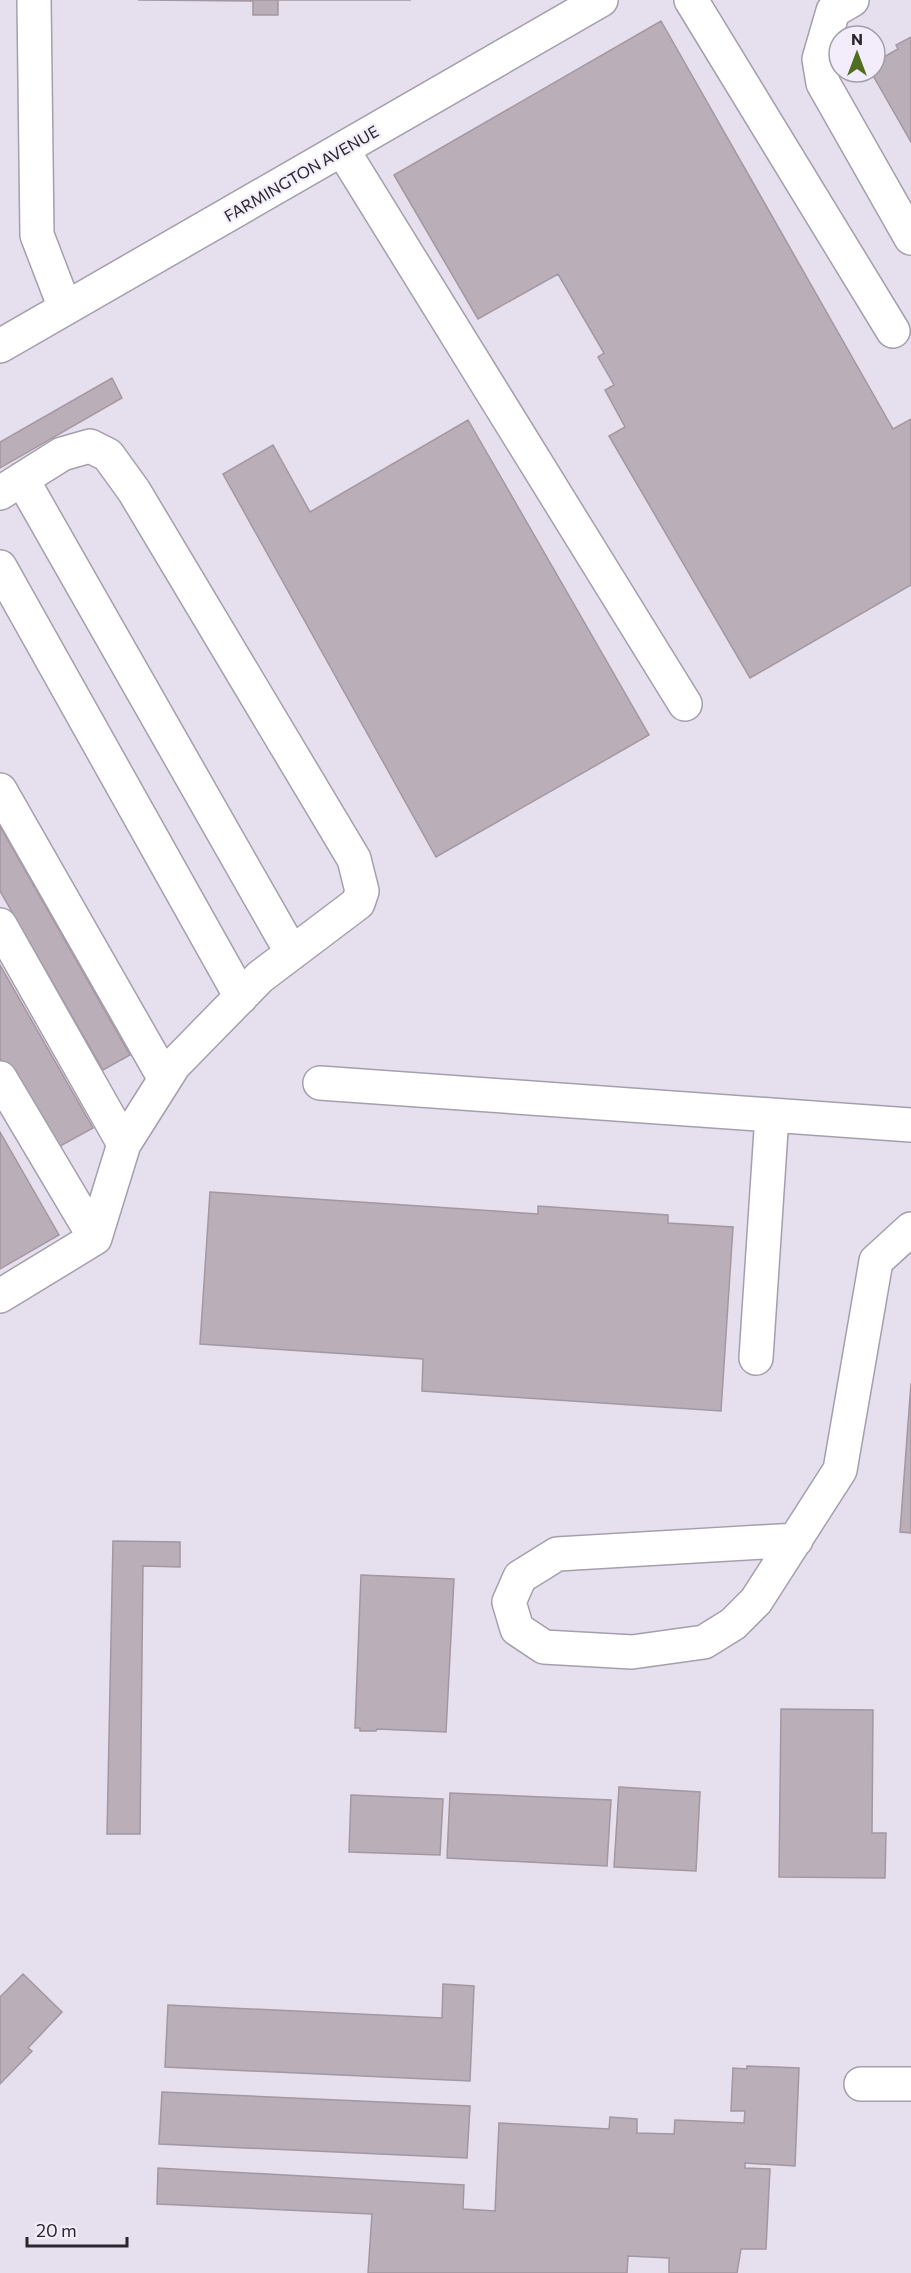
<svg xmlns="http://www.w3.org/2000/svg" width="911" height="2273" font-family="Commissioner,sans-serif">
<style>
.building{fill:#baaeb8;stroke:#a397a1;stroke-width:1.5}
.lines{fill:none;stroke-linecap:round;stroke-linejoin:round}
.minor-casing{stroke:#a59fac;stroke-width:36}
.minor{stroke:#fff;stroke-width:33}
.labels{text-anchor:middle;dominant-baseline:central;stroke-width:4.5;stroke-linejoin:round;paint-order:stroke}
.street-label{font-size:16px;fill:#29272c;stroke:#f3edfb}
</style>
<rect width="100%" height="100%" fill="#e6dfee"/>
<path class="building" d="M138,0H411H278V15H253V1Z
M661,21L893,429L911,419V585L750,678L609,436L625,427L605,390L614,385L598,357L604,353L558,274L478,319L394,175Z
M911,37V142L871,72H875V62L898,49L896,45Z
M112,378L122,398L0,468V442Z
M468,420L649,735L436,857L223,474L273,445L310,512Z
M0,826L130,1055L103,1070L0,891Z
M0,965L93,1128L53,1150L0,1058Z
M0,1132L59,1235L0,1269Z
M210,1192L538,1214V1206L668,1215V1223L733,1227L721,1411L422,1391L423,1359L200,1344Z
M911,1383V1533L900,1532Z
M113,1541L180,1542V1567L143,1566L140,1834H107Z
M361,1575L454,1579L446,1732L377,1729L376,1731H360V1728H355Z
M781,1709L873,1710L872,1833H886L885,1878L779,1877Z
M619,1787L700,1792L696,1871L614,1867Z
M450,1793L611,1800L607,1866L447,1858Z
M351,1795L443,1799L440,1855L349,1852Z
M23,1974L62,2012L28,2048L32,2051L0,2084V1997Z
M443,1984L474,1986L470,2081L165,2067L168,2005L442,2018Z
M747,2066L799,2068L795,2166L745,2163V2168L770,2169L766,2249H741L737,2273H669V2258L628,2256L627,2273H368L372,2214L157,2204L158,2168L464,2185L463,2209L495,2211L499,2123L609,2129L610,2117L637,2119V2133L674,2134L675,2120L744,2123L745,2111H731L733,2068L747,2069Z
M162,2092L470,2106L467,2158L159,2144Z"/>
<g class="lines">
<g class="minor-casing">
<path id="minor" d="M34,0L37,235L65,308
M691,0L893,331
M852,0L833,11L819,59L823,83L911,238
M342,149L685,704
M0,346L601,0
M22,479L292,953
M0,493L62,454L90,446L108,455L134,491L354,859L362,891L358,903L260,977L174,1065L124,1144L95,1238
M0,567L241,997
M0,790L165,1079
M0,925L124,1144
M0,1078L95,1238L0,1296
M320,1083L911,1125
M756,1358L772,1115
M796,1540L557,1554L520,1577L509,1602L517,1629L544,1647L632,1652L704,1642L733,1624L756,1601L840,1470L876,1261L911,1229
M861,2084H911"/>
</g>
<use href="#minor" class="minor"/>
</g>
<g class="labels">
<g class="street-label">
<text transform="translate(301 173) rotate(-30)">FARMINGTON AVENUE</text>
</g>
</g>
<g transform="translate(857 54)"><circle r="28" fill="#f3edfb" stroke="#a29ea8" stroke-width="1.5"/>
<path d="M0-4.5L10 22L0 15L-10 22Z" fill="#506d21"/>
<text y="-9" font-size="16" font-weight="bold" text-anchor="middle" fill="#29272c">N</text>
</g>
<path d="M27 2237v9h100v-9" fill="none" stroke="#29272c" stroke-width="3"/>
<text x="36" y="2237" font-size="18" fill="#29272c" stroke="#f3edfb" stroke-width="4.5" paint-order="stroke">20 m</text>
</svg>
